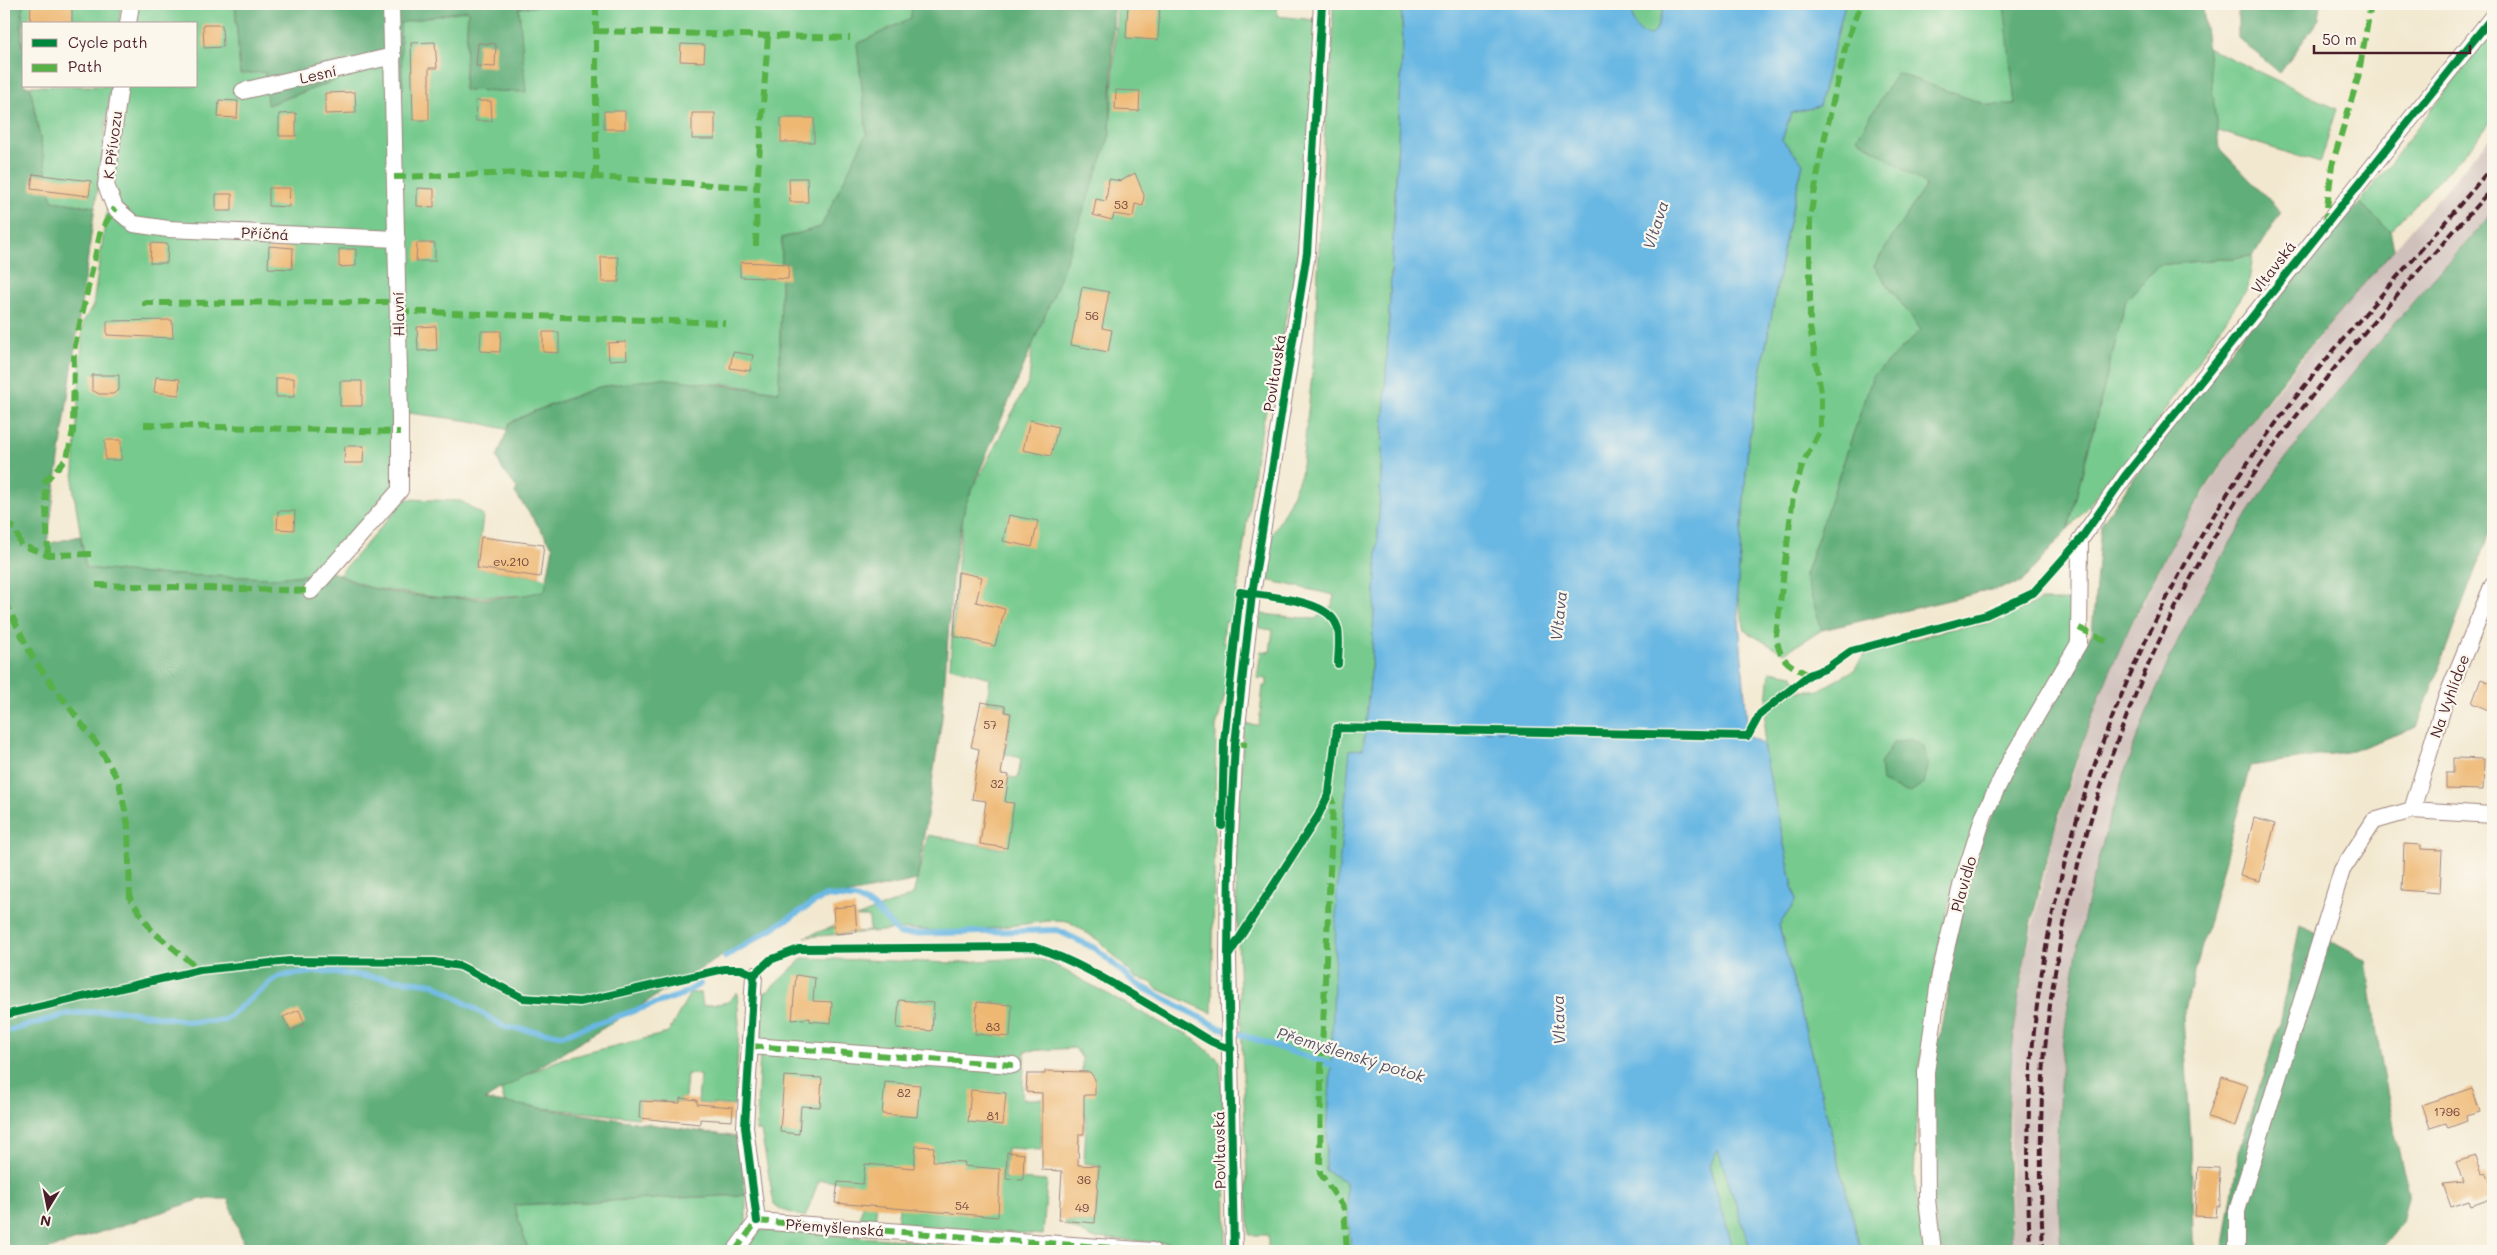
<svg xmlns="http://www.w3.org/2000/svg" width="2497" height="1255" font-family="Mali,sans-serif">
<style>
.industrial{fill:#cfc0bb}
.green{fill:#76ca8e;stroke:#60745c}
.forest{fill:#60ae79;stroke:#556652}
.water{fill:#69b7e3;stroke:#5a6b87}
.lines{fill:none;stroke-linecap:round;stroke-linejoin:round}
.stream{stroke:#69b7e3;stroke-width:6}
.ferry{stroke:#55546b;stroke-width:1;stroke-dasharray:6 5;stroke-linecap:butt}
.building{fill:#eeb772}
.street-casing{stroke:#9e847d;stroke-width:18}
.street{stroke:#fff;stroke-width:16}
.rail{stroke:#4a1f2b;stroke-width:4;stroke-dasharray:8 4;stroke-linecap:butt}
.quiet{stroke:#57b146;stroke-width:6;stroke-dasharray:12 6;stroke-linecap:butt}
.cycleway-casing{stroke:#fbf7ec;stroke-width:11}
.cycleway{stroke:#00873e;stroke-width:8}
.labels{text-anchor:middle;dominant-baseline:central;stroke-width:4.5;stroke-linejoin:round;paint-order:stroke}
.number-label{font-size:12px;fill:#73453d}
.street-label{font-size:15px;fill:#4a1f2b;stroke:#fbf7ec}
.water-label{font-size:16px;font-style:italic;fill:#55546b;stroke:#fbf7ec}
</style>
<rect width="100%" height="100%" fill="#fbf7ec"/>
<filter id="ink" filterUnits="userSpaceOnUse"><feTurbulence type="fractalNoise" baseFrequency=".02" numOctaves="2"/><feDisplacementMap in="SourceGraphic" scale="10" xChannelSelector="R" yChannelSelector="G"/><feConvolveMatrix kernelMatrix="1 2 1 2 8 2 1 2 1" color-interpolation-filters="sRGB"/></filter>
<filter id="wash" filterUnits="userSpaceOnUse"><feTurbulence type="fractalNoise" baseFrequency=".0096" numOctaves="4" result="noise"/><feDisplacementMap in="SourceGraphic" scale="20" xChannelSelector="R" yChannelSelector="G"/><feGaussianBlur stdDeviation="1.12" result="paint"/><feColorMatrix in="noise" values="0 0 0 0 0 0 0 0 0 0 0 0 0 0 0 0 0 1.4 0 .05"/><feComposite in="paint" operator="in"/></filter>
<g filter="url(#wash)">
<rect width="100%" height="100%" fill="#f2e8cf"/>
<path class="industrial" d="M2493,135V212L2380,340L2219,564L2163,675L2139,733L2101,850L2074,969L2064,1031L2060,1089L2059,1210L2061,1251H2011L2010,1087L2015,1025L2025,961L2053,837L2092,715L2117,655L2175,539L2242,434L2342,309Z"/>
<path class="green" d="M23,4H121L119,24H24V52L21,38Z
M136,4H235L240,73L265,72L268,105L381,64L403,88L399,23L468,10L464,89L525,92L519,8L564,4H912L911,18L857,44L867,133L821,227L782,238L779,392L724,384L599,387L532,412L510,423L509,430L472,421L409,413L394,420L393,485L389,492L319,566L306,575L273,578L147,574L86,568L73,487L83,322L93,306L125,86H196V24H133Z
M1117,4H1278L1277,16L1315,20L1312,112L1296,270L1256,456L1233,623L1225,622L1223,642L1231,643L1225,694L1216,727L1212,1013L1156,988L1151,982L1136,978L1098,940L1068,921L1056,920L962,932L910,929L805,937L835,926L836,933L870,931L869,917H856L913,895L928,835L1004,849L1012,806L1003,803L1008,777L1018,778L1021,758L1005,754L1011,713L1006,711V705L987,702L990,678L950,667L957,563L965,503L1029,381L1036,304L1110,135Z
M1333,4H1401L1403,40L1371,671L1363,750H1351L1325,1170L1346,1182L1351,1251H1268V1235H1249L1235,858L1244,724L1259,725L1263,686H1267V679L1257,678L1261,651L1270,652L1273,630L1259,628L1261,614L1315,619L1332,606L1334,595L1262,579L1266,546L1289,503L1301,474L1314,357L1325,123L1333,43Z
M1632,4H1665L1656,31L1649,36L1640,33L1633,26Z
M1845,4H2116L2337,109L2320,163L2164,114L2012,71L2015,104L1987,105L1966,98L1926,185L1874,266L1921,330L1873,376L1805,575L1822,630L1784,653L1745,631L1737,594L1748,444L1786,236L1803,163L1782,140L1791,113L1819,105Z
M2493,29V118L2477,140L2390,231L2360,203Z
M30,86H111L95,207L52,201Z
M2253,256L2248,287L2144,441L2068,529L2126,300L2158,265Z
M406,499L461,501L483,515L477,568L540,577L547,580L545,591L533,595L441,598L371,588L339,575Z
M2040,601H2074L2072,643L1969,836L1943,926L1930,992L1920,1062L1914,1176L1925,1251H1861L1779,925L1796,901L1763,745L1770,671L1793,675L1798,691H1817L1854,670L1865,654L1945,630L1990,623Z
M1030,957L1049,962L1174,1030L1188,1034L1220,1061L1225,1134L1226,1245L1219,1247L1093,1238L1065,1225L1066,1221L1095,1223L1099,1165L1084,1163L1086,1124L1082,1097V1058L1075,1048L1025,1051L1022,1099H1073L1042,1104L1041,1150L1007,1148L1004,1178L1047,1181L1043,1235L897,1224L899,1208L880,1175L875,1222L860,1221L862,1205L852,1183L819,1180L805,1217L782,1210L774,1204L761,1131H756L763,993L768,991L803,958L954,963Z
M737,992L739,1023L735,1106L698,1103L700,1075L687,1074L685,1099L680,1098V1103L640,1101L639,1118L505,1104L500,1087L561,1059L668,1033L690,993H701L703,1006L729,1002Z
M1718,1149L1751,1251H1734L1709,1165Z
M746,1195V1226L730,1251H533L527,1246L513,1205Z
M761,1230L945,1243V1251H741L756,1232Z"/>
<path class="forest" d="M4,4H23L21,38L24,52V86H30L52,201L95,207L47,544L80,536L86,568L147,574L273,578L306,575L319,566C336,573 354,584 371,588C413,599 505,604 545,590L553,547L515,493L517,488L502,469L497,457L510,423L533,412L599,387L660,378L779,392L782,238L821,227L867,133L857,44L911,18L912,4H1114L1110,135L1056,289L965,506L953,567L942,718L917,880L811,902L485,1100L738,1137L746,1195L514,1205L527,1246L533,1251H246L228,1199H202L43,1251H4Z
M235,4H564L519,8L526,92L464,90L468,10L400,23L403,89L381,64L267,105L265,72L240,74Z
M2004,4H2197L2203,9L2219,148L2281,212L2253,256L2158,265L2126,300L2068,529L2021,583L1822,630L1805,575L1873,376L1921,330L1874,266L1926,185L1857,138L1897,73L1987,105L2015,104Z
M2238,4H2321L2319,19L2280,73L2238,38Z
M2360,203L2390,231L2394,249C2342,309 2288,369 2242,434C2120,606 2041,814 2015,1024C2006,1098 2007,1176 2011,1251H1939L1933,1210L1934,1039L1939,1038L1949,986L1944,982L1976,853L2002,790L2092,633L2101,524L2158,444L2258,315Z
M2493,212V522L2417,727L2352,751L2250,766L2183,1017L2191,1140L2193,1240L2196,1251H2061C2057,1178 2056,1102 2065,1029C2090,829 2165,627 2283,462C2347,374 2421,293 2493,212Z
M1909,739L1924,746L1928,767L1924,783L1909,793L1882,782L1880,764L1893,743Z
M2300,925L2366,960L2380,1053L2399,1153L2409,1192L2402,1223L2381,1250L2375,1251H2223L2240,1146L2280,1024Z"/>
<path class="water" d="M1401,4H1632C1632,20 1632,30 1649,36L1656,31L1665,4H1845L1819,106L1791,113L1782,140L1803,163L1786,236L1748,444L1737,594L1748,736L1763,745L1796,901L1779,925L1861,1251H1751L1718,1150L1709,1165L1734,1251H1351L1346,1182L1325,1170L1331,1066L1337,888L1350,750L1363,749L1371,671L1403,40Z"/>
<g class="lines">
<path class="stream" d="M725,957L825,896L856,898L874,907L899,934L1057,930L1096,949L1135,983L1218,1027L1338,1067
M4,1032L68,1014L117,1010L193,1022L224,1020L279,976L322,971L434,984L505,1027L562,1035L681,995L700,984"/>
<path class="ferry" d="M1365,729L1748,736"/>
</g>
<g id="blocks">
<path class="building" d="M31,4H72V24L30,23Z
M1128,4H1160L1158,40L1126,38Z
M203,25H222L223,47L204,48Z
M435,42L437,68H429V120H413L411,43Z
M478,43L496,44L495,67L476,66Z
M681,44L705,45L704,62L680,61Z
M1116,90L1140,91L1139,111L1115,110Z
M355,92L356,113L325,114V93Z
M219,100L238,101L237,118L218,117Z
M475,101H491L492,121H476Z
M604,111H625V129H604Z
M296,113V136H279V114Z
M692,113H715V139H692Z
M781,118H814V142H781Z
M1135,173L1144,195L1143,206L1135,204L1133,217L1114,214L1112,220L1093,215L1096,199L1106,201L1109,179L1121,181Z
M33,174L91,181L89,196L31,189Z
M789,178H807L808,202H790Z
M269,188H290L289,207L269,206Z
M417,188L434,189V207L417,206Z
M216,194H232V211H216Z
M151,243L168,244L167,263H150Z
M417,243H435V261H416Z
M269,246L293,248L292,269L268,268Z
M339,249H356V266L339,267Z
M601,257H618L619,282H602Z
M740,262L789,264L788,279L740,277Z
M1082,287L1109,292L1102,328L1112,330L1108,352L1071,345Z
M172,320L173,338L107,335V321Z
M436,326L437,350L418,351L417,327Z
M481,331H501L500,352L480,351Z
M543,332H559V353L543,352Z
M626,342L627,359L609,360L608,343Z
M733,352L753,355L750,371L730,368Z
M92,375H119V390L113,394H99L92,390Z
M156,377L180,379L179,395L154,392Z
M276,378H294V397H276Z
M340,381H362V406H340Z
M1030,420L1058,427L1051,456L1023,450Z
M105,440H121V460H105Z
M345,446H364L363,463H344Z
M278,511H295L294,530L277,529Z
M1009,515L1038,521L1032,547L1003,541Z
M481,537L544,545L540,577L477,568Z
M958,572L982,577L976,602L1005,609L995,646L954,636Z
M2481,679L2493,684V712L2472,703Z
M981,702L1005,706V712L1011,713L1001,774L1009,775L1005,802L1014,803L1007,848L980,844L986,801L972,799L979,749L971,747Z
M2453,758L2484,759L2483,790L2446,789V773H2453Z
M2254,818L2275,824L2260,881L2240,876Z
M2404,844L2421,845V849L2442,850L2440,893L2402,890Z
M855,906L857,932L835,934L833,908Z
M796,975L815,978L813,1001L832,1002L831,1023L810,1021V1018L792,1020Z
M899,1000L934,1003L932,1031L897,1028Z
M977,1002L1012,1005L1010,1037L975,1034Z
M299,1010L305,1024L290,1031L283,1017Z
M1045,1071L1090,1072L1095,1079V1095H1084V1134H1079L1078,1165L1099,1166L1095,1223L1059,1220L1062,1171L1042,1170V1093L1026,1092L1027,1074H1045Z
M784,1076L822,1078L820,1107L801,1106L799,1134L780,1132Z
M2222,1076L2248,1085L2235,1126L2208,1117Z
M885,1082L920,1085L917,1117L882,1114Z
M2472,1088L2480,1112L2466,1116L2467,1121L2448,1128L2446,1123L2430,1128L2422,1105Z
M971,1090L1006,1093L1003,1125L968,1122Z
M680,1098L697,1100V1104L733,1107L732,1121L700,1119V1124L639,1118L640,1101L680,1103Z
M916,1146L934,1147L933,1161L965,1162L964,1166L1000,1169L998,1217L835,1203L838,1182L863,1184L865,1164L914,1168Z
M1007,1152L1024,1154L1023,1180L1006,1179Z
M2476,1156L2482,1174L2486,1173L2490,1180L2493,1198L2471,1206L2469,1201L2451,1207L2443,1184L2463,1182L2456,1162Z
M2198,1167L2219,1168L2220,1206H2217L2216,1217L2195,1216Z"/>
</g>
</g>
<g filter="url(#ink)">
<use href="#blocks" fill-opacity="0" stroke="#9e847d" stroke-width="1"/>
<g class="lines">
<g class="street-casing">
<path id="street" d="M128,24L131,4
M120,86L106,185L115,208L134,224L168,229L397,239
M243,91L393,56
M311,591L400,490V418L391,4
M2412,810L2445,701L2493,584
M751,1046L1013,1065
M757,1221L1152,1251
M735,1251L757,1221L745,1127L754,975
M1234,1251L1228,956L1229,854L1235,744L1252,594L1307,253L1322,4
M1933,1251L1927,1199L1926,1072L1940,974L1961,886L1984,815L2010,761L2079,643L2080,540L2125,476L2493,16
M2237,1251V1211L2342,870L2374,821L2412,810L2493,815"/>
</g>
<use href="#street" class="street"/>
<path class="rail" d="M2030,1251C2027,1178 2027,1104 2034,1031C2056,822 2138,619 2258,448C2329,347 2416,260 2493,165
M2043,1251C2040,1178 2039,1103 2047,1029C2070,828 2151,617 2269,453C2337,358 2417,273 2493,187"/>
<path class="quiet" d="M517,4H522
M596,4V177
M596,31L850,38
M394,177L557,172L596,177L757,188
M2325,225L2332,165L2358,78L2371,4
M756,246L757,188L768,36
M142,303L398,302
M398,311L725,323
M144,425L400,432
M4,523L15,528L21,545L48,555L91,554
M48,555L45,481L67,458L73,431L74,350L101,230L115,208
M96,585L311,591
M4,600L34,660L99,747L119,782L128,824L130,898L152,931L200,970
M2079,628L2110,643
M1809,675C1787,664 1780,661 1776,636L1793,496L1803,463L1821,430V392L1810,327V218L1821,154L1847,40L1861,4
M1235,744L1249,745
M1329,793L1333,803L1321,1071L1320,1173L1344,1208L1347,1251
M751,1046L1013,1065
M757,1221L1152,1251
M735,1251L757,1221L756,1218"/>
<g class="cycleway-casing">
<path id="cycleway" d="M1222,826L1224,742L1240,592C1265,597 1328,598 1337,626C1341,636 1338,653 1338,664
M1228,956L1318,816L1329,793L1337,728L1748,736L1760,714L1809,675L1827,668L1851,651L1986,615L2033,593L2080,540L2125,476L2493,16
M4,1015L200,970L289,961L434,962L460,966L523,998L580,1002L724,969H741L754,975
M757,1221L745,1127L754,975L770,960L799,949L1034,947C1084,963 1131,995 1177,1021C1196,1031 1210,1044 1231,1049
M1234,1251L1228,956L1229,854L1235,744L1252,594L1307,253L1322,4"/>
</g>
<use href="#cycleway" class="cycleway"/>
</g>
</g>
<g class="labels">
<g class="number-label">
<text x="1121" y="204">53</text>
<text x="1092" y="315">56</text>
<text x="511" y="561">ev.210</text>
<text x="990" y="724">57</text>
<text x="997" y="783">32</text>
<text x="993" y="1026">83</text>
<text x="904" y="1092">82</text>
<text x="2447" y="1111">1796</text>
<text x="993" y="1115">81</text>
<text x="1084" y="1179">36</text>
<text x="962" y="1205">54</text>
<text x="1082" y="1207">49</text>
</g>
<g class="street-label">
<text transform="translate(318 74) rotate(-13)">Lesní</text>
<text transform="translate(112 145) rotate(-83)">K Přívozu</text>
<text transform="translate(265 233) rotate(3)">Příčná</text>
<text transform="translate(2273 267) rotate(-52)">Vltavská</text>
<text transform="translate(398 314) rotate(-91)">Hlavní</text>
<text transform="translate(1274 373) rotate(-81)">Povltavská</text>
<text transform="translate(2449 696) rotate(-70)">Na Vyhlídce</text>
<text transform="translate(1963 884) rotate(-74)">Plavidlo</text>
<text transform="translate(1219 1150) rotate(-91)">Povltavská</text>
<text transform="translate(835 1227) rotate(4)">Přemyšlenská</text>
</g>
<g class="water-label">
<text transform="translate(1655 225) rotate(-72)">Vltava</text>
<text transform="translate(1558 616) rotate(-84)">Vltava</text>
<text transform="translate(1558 1020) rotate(-92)">Vltava</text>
<text transform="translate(1351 1054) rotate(17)">Přemyšlenský potok</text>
</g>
</g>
<rect width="2497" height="1255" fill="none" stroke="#fbf7ec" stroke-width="20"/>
<rect x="22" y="22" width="175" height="65" fill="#fbf7ec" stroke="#b4a19f"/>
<rect x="32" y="39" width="25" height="8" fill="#00873e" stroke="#b4a19f"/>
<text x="68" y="48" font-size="15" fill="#4a1f2b">Cycle path</text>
<rect x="32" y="64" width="25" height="8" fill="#57b146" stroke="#b4a19f"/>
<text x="68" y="72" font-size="15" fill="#4a1f2b">Path</text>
<g transform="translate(48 1208) rotate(190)" stroke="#fbf7ec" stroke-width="4" paint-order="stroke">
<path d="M0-4L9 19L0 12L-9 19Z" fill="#4a1f2b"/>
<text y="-8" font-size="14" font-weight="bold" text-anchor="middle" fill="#4a1f2b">N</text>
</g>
<path d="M2314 45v8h156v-8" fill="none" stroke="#4a1f2b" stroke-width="2.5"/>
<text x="2322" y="45" font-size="15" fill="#4a1f2b" stroke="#fbf7ec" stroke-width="4" paint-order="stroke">50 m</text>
</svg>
